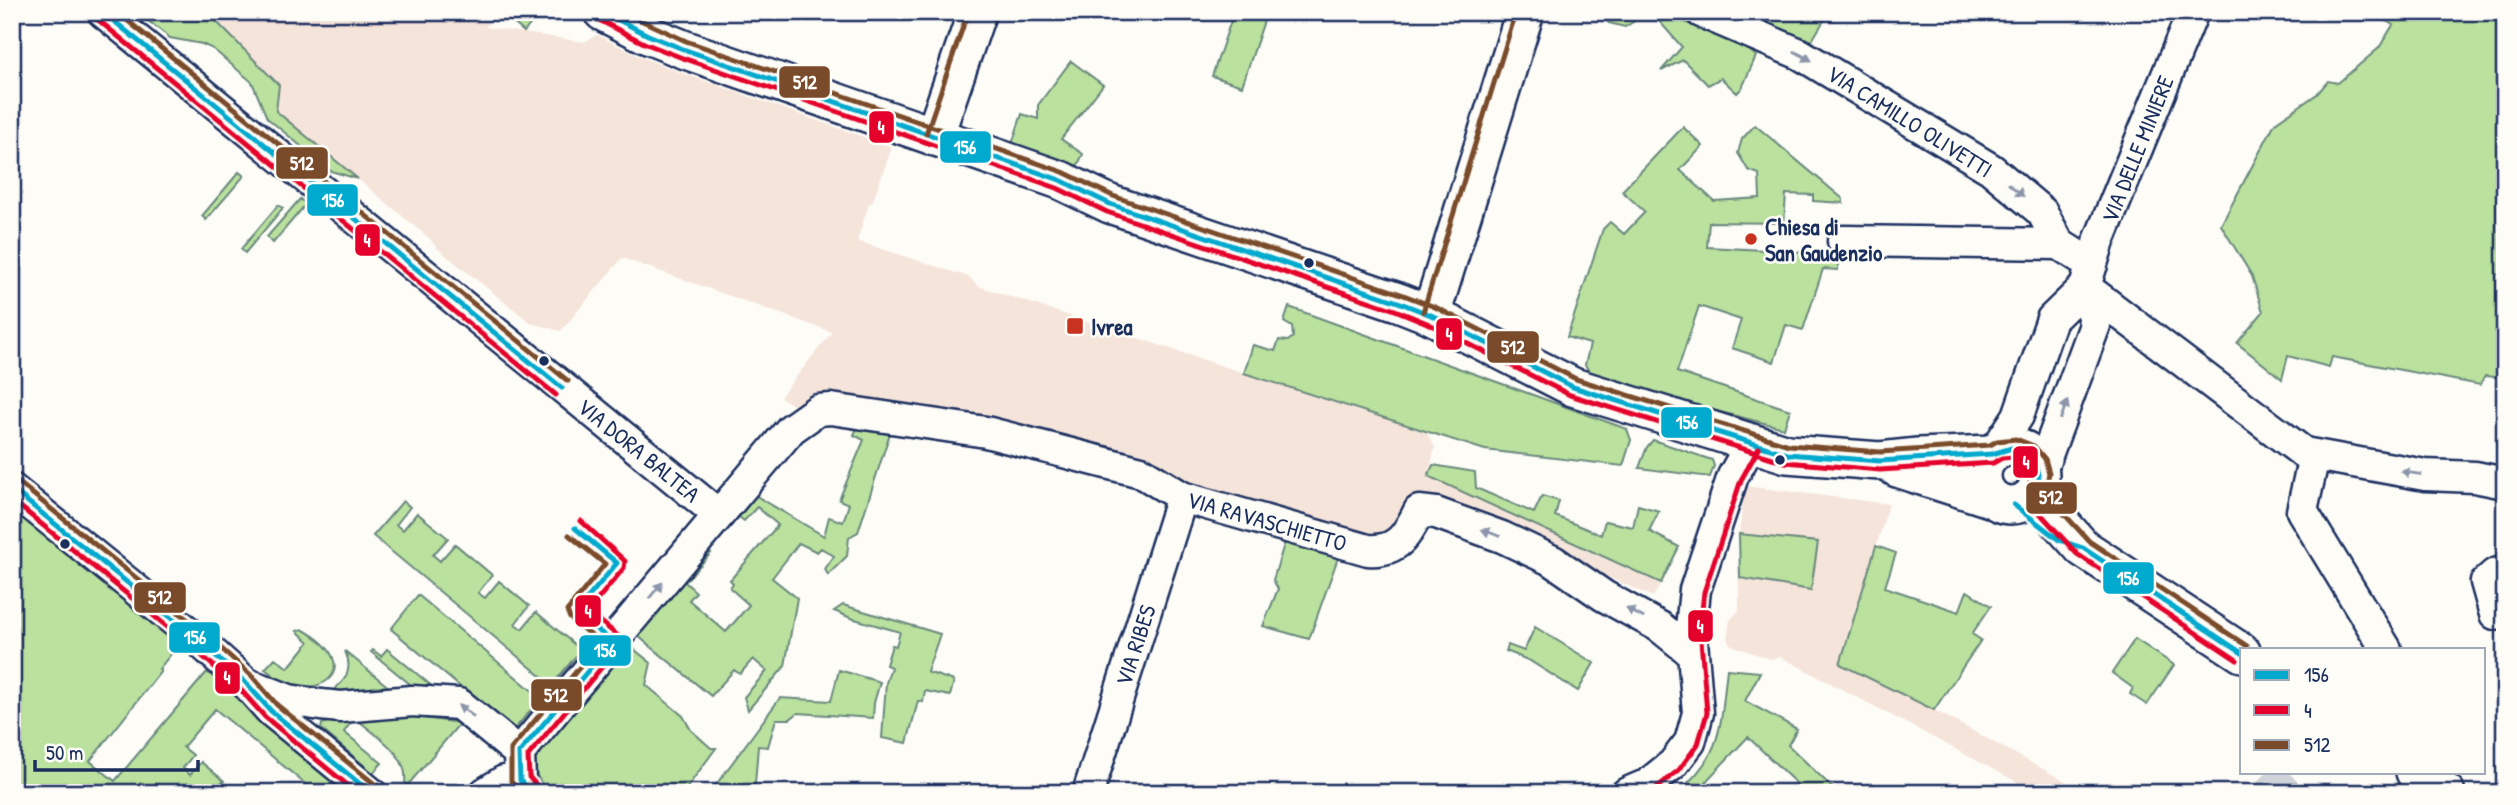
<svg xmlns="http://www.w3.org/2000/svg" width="2517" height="805" font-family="'Patrick Hand',sans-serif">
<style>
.built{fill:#f5e4da}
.green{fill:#bae19d;stroke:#6a887e;stroke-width:2}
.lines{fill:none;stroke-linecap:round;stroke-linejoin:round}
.minor-tunnel{stroke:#d0d3d8;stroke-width:30;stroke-dasharray:30 15;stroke-linecap:butt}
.minor-casing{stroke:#1b2f5e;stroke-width:35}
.major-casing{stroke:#1b2f5e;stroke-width:42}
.minor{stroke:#fdfcf7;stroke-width:30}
.major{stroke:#fdfcf7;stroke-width:37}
.bus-1-casing{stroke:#fdfcf7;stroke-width:10}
.bus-2-casing{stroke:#fdfcf7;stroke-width:10}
.bus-3-casing{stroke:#fdfcf7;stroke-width:10}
.bus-1{stroke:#00a9ce;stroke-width:5}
.bus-2{stroke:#e4002b;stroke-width:5}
.bus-3{stroke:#7a4b2a;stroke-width:5}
.oneway{fill:#8c96aa}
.poi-dot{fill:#c8321e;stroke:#fdfcf7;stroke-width:2.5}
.bus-dot{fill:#1b2f5e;stroke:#fdfcf7;stroke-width:2.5}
.labels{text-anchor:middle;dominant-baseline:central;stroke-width:5;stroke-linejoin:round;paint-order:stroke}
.street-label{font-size:23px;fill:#1b2f5e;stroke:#fdfcf7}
.poi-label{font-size:23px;font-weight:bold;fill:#1b2f5e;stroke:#fdfcf7;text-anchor:start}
.line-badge{stroke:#fdfcf7;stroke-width:2.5}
.badge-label{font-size:19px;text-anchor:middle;font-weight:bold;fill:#fff}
</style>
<rect width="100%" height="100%" fill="#fdfcf7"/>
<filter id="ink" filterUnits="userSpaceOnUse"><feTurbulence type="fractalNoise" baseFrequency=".0143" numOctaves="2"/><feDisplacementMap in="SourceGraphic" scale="14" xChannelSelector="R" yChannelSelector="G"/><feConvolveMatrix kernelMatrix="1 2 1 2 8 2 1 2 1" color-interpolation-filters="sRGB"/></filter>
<g filter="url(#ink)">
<path class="built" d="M207,12H477L489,22L485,27L584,42L597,35L643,58L674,70L892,147L872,203H869L857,241L969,277L978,286L1244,373L1426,431L1435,448L1428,476L1661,583L1653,597L1454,508L1393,541L1189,492L1148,469L803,411L780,397L832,332L622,258L561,331L531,323L437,248L430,239L275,110L279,85Z
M1745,486L1889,504L1840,664L1934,710L2087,793H2038L1781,657L1770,659L1731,645L1727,639L1730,620L1739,610V534Z"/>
<path class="green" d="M137,12H207L279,85L276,111L358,179L331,171L267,118L252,82L213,49L202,44L170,38Z
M501,12H540L524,32Z
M1234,12H1267L1242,86L1212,76Z
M1597,12H1649L1625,27L1609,23Z
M1651,12H1661L1747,48L1756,56L1742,88L1737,93L1721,78L1708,85L1683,60L1661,71L1682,47Z
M1763,12H1829L1811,42L1767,23Z
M2371,12H2505V378L2485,376L2480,385L2332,357L2329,367L2288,356L2282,379L2237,343L2263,312L2252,276L2221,225L2275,123L2317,94L2328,81L2338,83L2379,48L2393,25Z
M1071,61L1103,85L1061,139L1083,154L1073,175L1009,153L1022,114L1038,119V105Z
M1755,125L1843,199V203L1813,201V195L1786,194L1784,223L1709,222L1707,247L1838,254V270L1823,269L1803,330L1786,325L1774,362L1732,348L1741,320L1699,306L1677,372L1790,410L1784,428L1688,404L1591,374L1585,365L1590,344L1567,337L1603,229L1610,222L1624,234L1645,212L1622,191L1683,127L1703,146L1680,170L1714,201L1760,198L1759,174L1748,170L1738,153L1742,139Z
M239,172L244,176L206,220L202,216Z
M300,199L306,204L273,243L267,237Z
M278,205L283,208L245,253L241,249Z
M1289,307L1627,429L1631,440L1623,466L1485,450L1244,373L1253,345L1275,351L1279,340L1288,341L1293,337L1292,327L1284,322Z
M860,421L891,430L858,532L849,537L847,556L828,575L825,569L834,556L821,548L817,552L799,543L772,578L797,598L785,666L748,710L744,697L767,671L753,659L740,674L734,670L711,696L632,631L702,545L711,553L685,582L696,592L689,600L726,632L749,605L730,588L733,583L730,580L778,525L757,507L744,521L729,509L746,490L824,536L829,517L843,522L849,504L839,500L864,440L854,435Z
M1653,440L1712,460L1714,466L1710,477L1639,468L1647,447Z
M1433,465L1475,472L1476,488L1534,513L1542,496L1559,501L1555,516L1601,535L1605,521L1633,527L1638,505L1659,511L1649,531L1679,547L1661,583L1428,476Z
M403,501L410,507L396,525L403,530L417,513L448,538L433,555L440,561L455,544L492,575L478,593L485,598L499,581L529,606L515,624L522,629L536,612L581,650L552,685L373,536Z
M12,507L179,644L159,669L161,671L90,761L115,781L207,672L346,787L341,793H316L215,709L183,747L193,755L183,768L190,775L201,762L224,781L214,793H12Z
M1739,534L1818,542L1811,590L1740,578Z
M1287,535L1340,552L1309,639L1263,626L1278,589L1273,580Z
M1876,546L1896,553L1885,587L1959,612L1967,591L1991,606L1972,634L1981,640L1934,710L1840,664Z
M418,595L541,698L513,731L391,629Z
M843,605L940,634L927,672L954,681L950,696L925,691L923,702L918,701L907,743L882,738L886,683L891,667L886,665L892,645L896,646L900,632L851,618L834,611Z
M1535,627L1594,663L1578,691L1530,661L1506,651L1508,645L1524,651Z
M302,629C372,667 315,712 265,669L275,658L288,668L309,642L297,631Z
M2135,639L2174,665L2147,705L2130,694L2133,688L2112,673Z
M624,641L651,663L646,685L683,716L691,730L711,748H716L683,793H547L532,767V752Z
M387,649L439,692L416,689L371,652L373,650L381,656Z
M345,651L391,689L321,699C339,687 356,675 345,651Z
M1727,669L1760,672L1745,701L1797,729L1788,745L1838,793H1806L1748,737L1708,779L1699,793H1677C1724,753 1720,726 1727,669Z
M839,670L880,682L874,703L873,718L798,713L790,719H776L768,747L758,746L755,784L739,793H710L780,698L831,701Z
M401,715L460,723L408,785L405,783C409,754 377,737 358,720Z
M352,721L344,732L382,763L373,773L321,729L322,724L328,722Z"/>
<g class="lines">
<path class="minor-tunnel" d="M2267,793L2290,772"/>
<g class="minor-casing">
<path id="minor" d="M103,12L719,515
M1701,12L1800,54L1991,169L2042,212L2059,244L2092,265
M1843,241L2059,244
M2085,287L2304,453L2425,475L2475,477L2505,483
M1995,451L2018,416L2052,319L2085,287L2099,241L2193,12
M2314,456L2302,511L2386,649
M2040,474L2095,325L2085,287
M12,489L198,640L246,683L271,711L371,793
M2495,614L2486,582L2495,574L2505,571
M253,686L289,700L321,705L341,707L412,701L459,704L519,753
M520,780L519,753L791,429L818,410L831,409L986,432L1141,472L1182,497L1368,550C1398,552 1407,535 1419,511L1436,513L1502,537L1553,561L1604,596L1660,627L1691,652
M485,793L504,781L520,780
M1088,793L1182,497
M1627,793L1648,784L1673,764L1690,742L1698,713L1691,628L1695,590L1733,476L1751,444"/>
</g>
<g class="major-casing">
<path id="major" d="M603,12L648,35L683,49L1060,180L1110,204L1398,302L1431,315L1573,387L1787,454L1880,461L1918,457L1992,454
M934,137L977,12
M1431,315L1525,12
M1982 476a29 29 0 1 1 58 0a29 29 0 1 1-58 0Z
M1897,468L1993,499
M2037,489L2047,508L2083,548L2242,653
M2415,772L2446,793"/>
</g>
<use href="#minor" class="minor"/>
<use href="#major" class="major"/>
<g class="bus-1-casing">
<path id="bus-1" d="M103,12L562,388
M603,12L648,35L683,49L1060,180L1110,204L1398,302L1431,315L1573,387L1787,454L1880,461L1992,454L2012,448L2021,450L2034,460L2039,478L2037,489
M12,489L198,640L246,683L271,711L371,793
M2014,505L2059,540L2083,548L2242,653
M529,793L520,780L519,753L612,642L576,612L617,563L575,528"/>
</g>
<g class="bus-2-casing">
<path id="bus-2" d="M97,19L556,395
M599,20L644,43L680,57L1057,188L1107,212L1395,310L1427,323L1570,395L1785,462L1880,470L1993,463L2002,458L2015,457L2024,460L2029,466L2031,474L2029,491L2039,512L2077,554L2237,660
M12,500L192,647L240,689L265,717L357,793
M538,787L529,777L528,756L621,644L618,636L588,611L624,568L625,561L581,521
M1650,793L1679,770L1698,744L1707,713L1700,628L1704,592L1741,480L1759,448"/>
</g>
<g class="bus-3-casing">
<path id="bus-3" d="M117,12L568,381
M623,12L686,41L1063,172L1113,196L1401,294L1435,307L1576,379L1789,445L1880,452L1990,445L1997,441L2016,439L2034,446L2045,459L2049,473L2046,488L2054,503L2089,541L2247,646
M926,134L968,12
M1423,312L1516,12
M18,482L204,633L252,676L277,705L377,786
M518,793L511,781V749L600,643L570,618L567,611L605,564L569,535"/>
</g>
<use href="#bus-1" class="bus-1"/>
<use href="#bus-2" class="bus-2"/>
<use href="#bus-3" class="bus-3"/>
</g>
<defs><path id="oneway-solid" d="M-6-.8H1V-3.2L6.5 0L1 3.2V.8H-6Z" transform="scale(1.75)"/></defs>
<g class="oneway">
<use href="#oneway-solid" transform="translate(1803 56) rotate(28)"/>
<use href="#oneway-solid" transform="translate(2016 190) rotate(40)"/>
<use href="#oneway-solid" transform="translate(2064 410) rotate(-69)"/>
<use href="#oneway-solid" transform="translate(2411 473) rotate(-171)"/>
<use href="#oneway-solid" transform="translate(1491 533) rotate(-159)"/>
<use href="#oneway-solid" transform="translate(656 590) rotate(-50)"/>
<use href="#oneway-solid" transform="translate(1635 613) rotate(-151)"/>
<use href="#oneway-solid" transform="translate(466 711) rotate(-144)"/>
</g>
</g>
<g class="poi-dot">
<circle cx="1751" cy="239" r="7"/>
<rect x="1066" y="317" width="18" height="18" rx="3.5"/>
</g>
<g class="bus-dot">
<circle cx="1309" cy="263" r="6"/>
<circle cx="544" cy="361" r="6"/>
<circle cx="1780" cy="460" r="6"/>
<circle cx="65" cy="544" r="6"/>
</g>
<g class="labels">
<g class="street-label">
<text transform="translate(1910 121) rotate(32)">VIA CAMILLO OLIVETTI</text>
<text transform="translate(2137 149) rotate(-68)">VIA DELLE MINIERE</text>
<text transform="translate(639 450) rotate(39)">VIA DORA BALTEA</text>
<text transform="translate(1267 521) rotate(16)">VIA RAVASCHIETTO</text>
<text transform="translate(1135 645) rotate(-72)">VIA RIBES</text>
</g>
<g class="poi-label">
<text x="1765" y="226">Chiesa di<tspan x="1765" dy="26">San Gaudenzio</tspan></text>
<text x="1091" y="326">Ivrea</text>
</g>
</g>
<g class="line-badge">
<rect x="778" y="65" width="53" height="34" rx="7" fill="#7a4b2a"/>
<rect x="868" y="110" width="27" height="34" rx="7" fill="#e4002b"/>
<rect x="939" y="130" width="53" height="34" rx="7" fill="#00a9ce"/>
<rect x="275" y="146" width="54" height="34" rx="7" fill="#7a4b2a"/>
<rect x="306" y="183" width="53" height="34" rx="7" fill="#00a9ce"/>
<rect x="354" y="223" width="27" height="34" rx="7" fill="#e4002b"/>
<rect x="1435" y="317" width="28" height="34" rx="7" fill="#e4002b"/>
<rect x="1486" y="330" width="54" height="34" rx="7" fill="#7a4b2a"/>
<rect x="1660" y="406" width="53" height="33" rx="7" fill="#00a9ce"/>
<rect x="2012" y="445" width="27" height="34" rx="7" fill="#e4002b"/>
<rect x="2025" y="481" width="53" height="34" rx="7" fill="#7a4b2a"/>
<rect x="2102" y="561" width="53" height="34" rx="7" fill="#00a9ce"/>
<rect x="133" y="581" width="54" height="33" rx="7" fill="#7a4b2a"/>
<rect x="574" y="594" width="28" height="34" rx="7" fill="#e4002b"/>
<rect x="1687" y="609" width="27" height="34" rx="7" fill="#e4002b"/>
<rect x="168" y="621" width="53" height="33" rx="7" fill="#00a9ce"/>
<rect x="578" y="634" width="54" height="33" rx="7" fill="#00a9ce"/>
<rect x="214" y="661" width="27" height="34" rx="7" fill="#e4002b"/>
<rect x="530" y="678" width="53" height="34" rx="7" fill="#7a4b2a"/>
</g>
<g class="badge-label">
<text x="805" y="89">512</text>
<text x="881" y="134">4</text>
<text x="965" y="154">156</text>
<text x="302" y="170">512</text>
<text x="333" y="207">156</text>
<text x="367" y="247">4</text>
<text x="1449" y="341">4</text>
<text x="1513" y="354">512</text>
<text x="1687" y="429">156</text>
<text x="2026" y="469">4</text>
<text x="2051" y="504">512</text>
<text x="2128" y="585">156</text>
<text x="160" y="604">512</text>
<text x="588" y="618">4</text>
<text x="1700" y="633">4</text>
<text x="195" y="644">156</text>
<text x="605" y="657">156</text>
<text x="227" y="684">4</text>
<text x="556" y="702">512</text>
</g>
<rect width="2517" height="805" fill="none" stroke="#fdfcf7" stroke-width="42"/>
<rect x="21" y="21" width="2475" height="763" fill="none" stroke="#1b2f5e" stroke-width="2.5" filter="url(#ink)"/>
<rect x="2240" y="648" width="245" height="126" fill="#fdfcf7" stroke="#a3aaba" stroke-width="2"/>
<rect x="2254" y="670" width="35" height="10" fill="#00a9ce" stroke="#a3aaba" stroke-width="2"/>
<text x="2304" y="682" font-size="21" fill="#1b2f5e">156</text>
<rect x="2254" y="705" width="35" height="10" fill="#e4002b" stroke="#a3aaba" stroke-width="2"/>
<text x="2304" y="718" font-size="21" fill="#1b2f5e">4</text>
<rect x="2254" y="740" width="35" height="10" fill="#7a4b2a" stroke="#a3aaba" stroke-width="2"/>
<text x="2304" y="752" font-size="21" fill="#1b2f5e">512</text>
<path d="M35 760v10h163v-10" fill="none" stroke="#1b2f5e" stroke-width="3.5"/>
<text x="46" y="760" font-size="21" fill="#1b2f5e" stroke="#fdfcf7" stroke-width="5" paint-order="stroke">50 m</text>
</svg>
